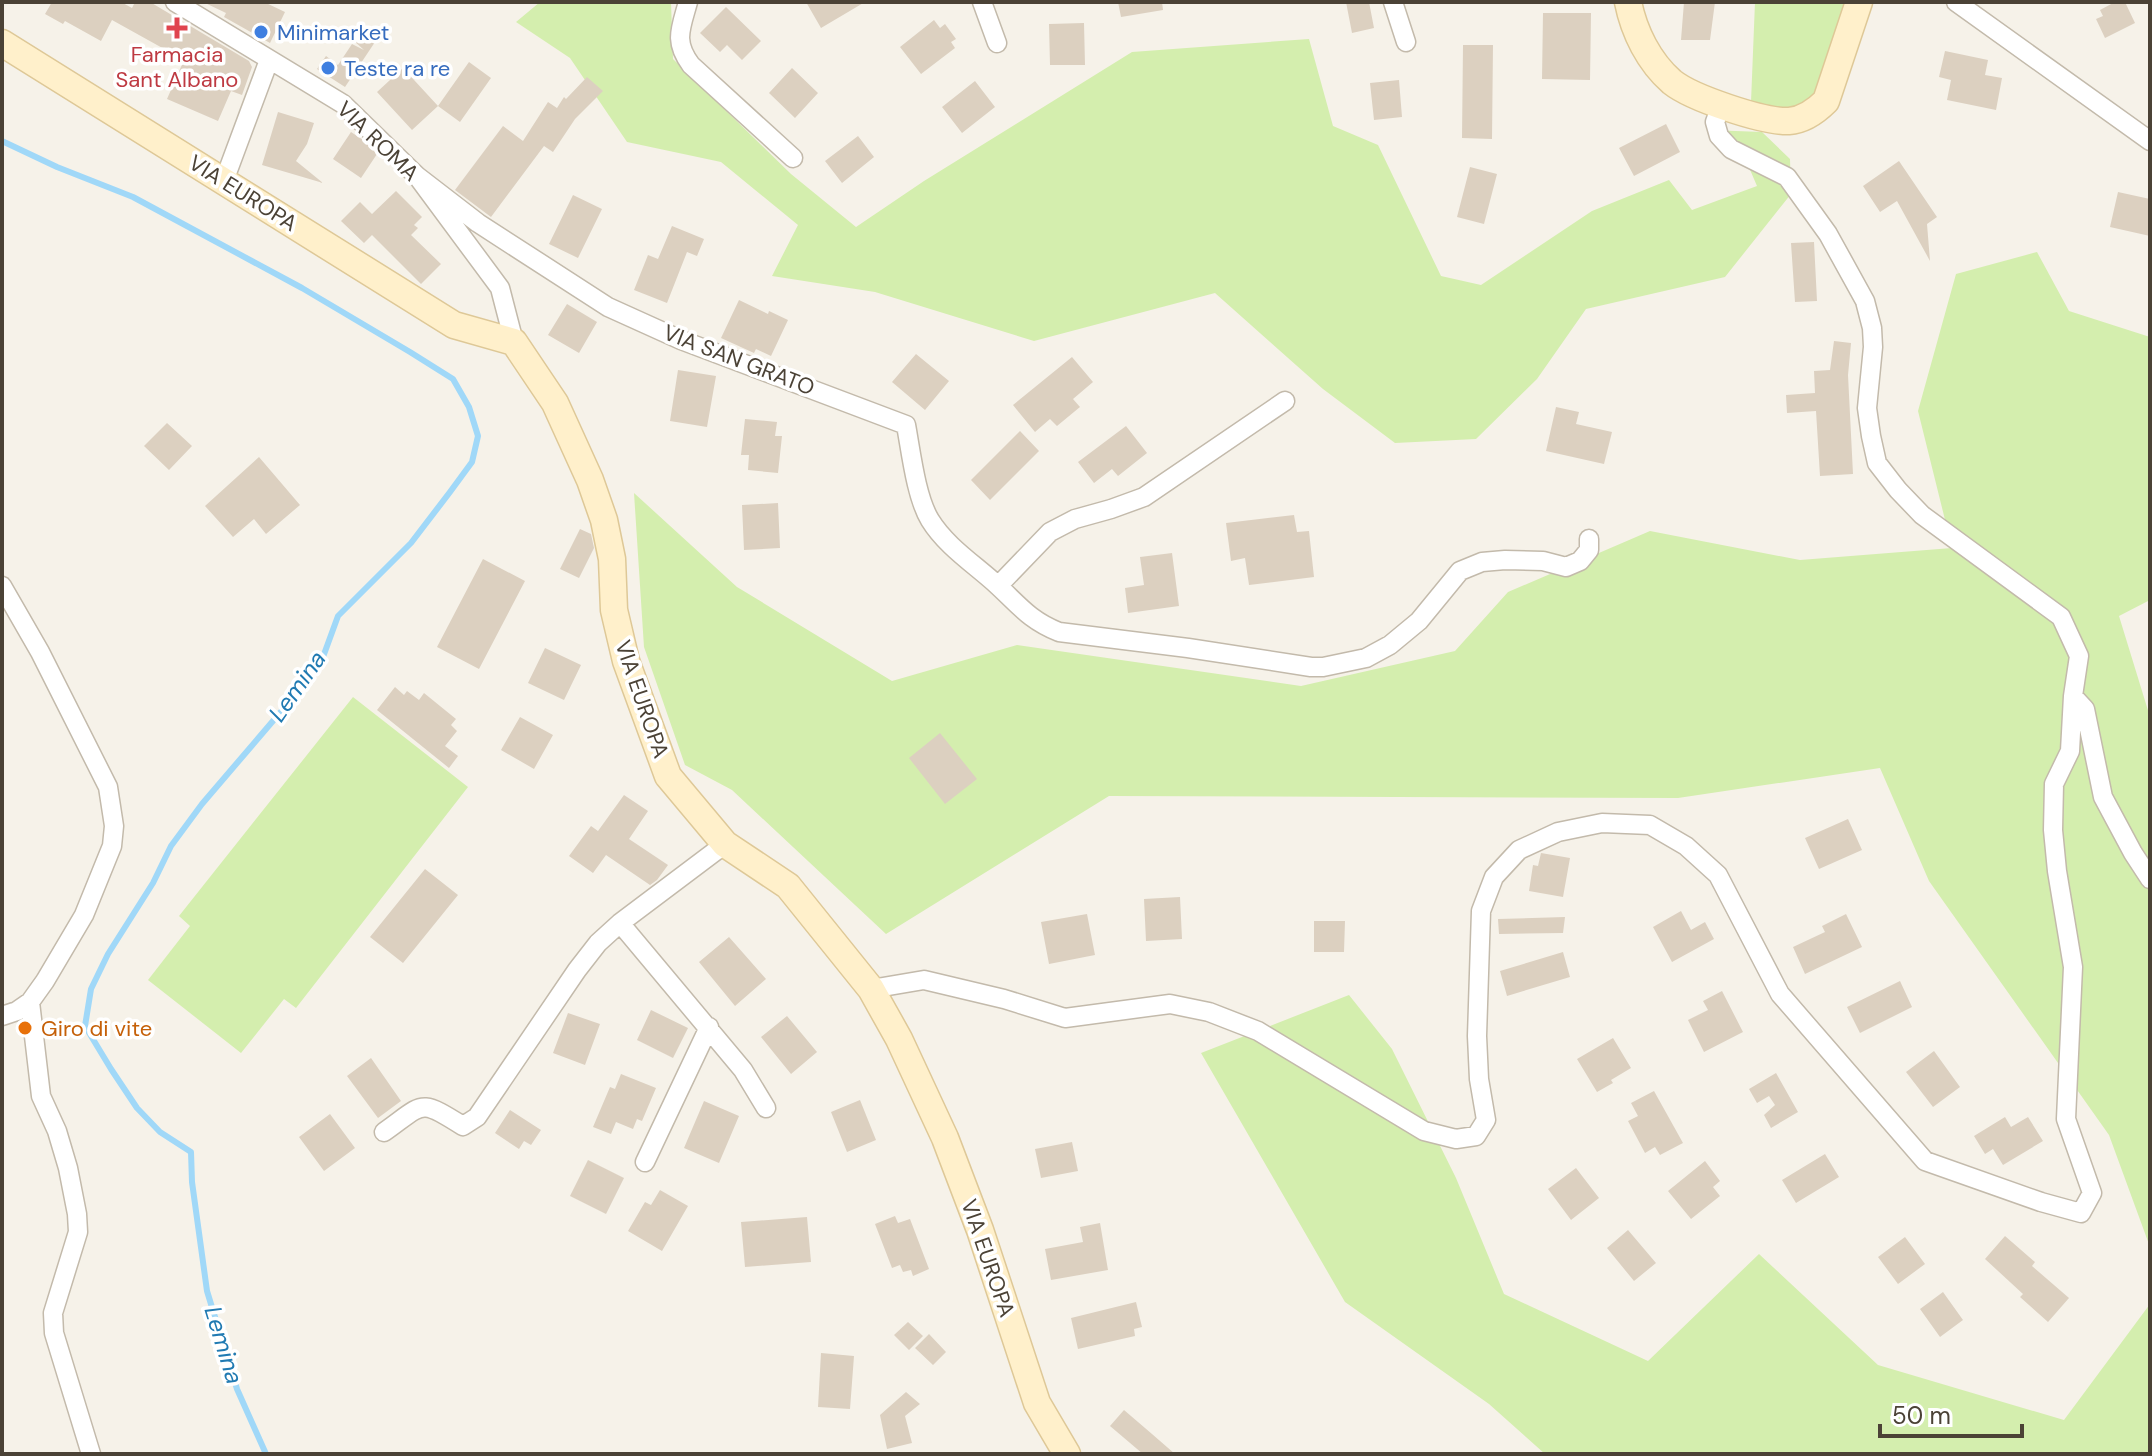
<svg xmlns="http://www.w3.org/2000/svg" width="2152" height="1456" font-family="'DM Sans',sans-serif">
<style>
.green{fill:#d4eeae}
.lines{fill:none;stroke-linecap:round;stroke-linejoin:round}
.stream{stroke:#a0d8f8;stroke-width:6}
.building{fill:#dcd0c0}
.street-casing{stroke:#c3baab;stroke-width:21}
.secondary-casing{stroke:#dec897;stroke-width:29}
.street{stroke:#fff;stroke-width:18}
.secondary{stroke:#fff0cb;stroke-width:26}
.health-dot{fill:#e0444e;stroke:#fff;stroke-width:3}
.shop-dot{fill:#3f7fe0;stroke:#fff;stroke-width:3}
.food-dot{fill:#e8710a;stroke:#fff;stroke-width:3}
.labels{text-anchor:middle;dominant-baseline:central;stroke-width:7;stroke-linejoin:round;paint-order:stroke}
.shop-label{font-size:22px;fill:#366cbe;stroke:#fff;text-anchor:start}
.health-label{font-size:22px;fill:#be3a42;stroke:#fff}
.street-label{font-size:22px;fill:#4b4236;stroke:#fff}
.food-label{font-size:22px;fill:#c56008;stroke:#fff;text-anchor:start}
.water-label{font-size:24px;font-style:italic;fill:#207ab2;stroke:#fff}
</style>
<rect width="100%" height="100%" fill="#f6f2e9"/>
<path class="green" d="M540,2H671L673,59L791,174L856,227L924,181L1132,52L1309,39L1333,126L1378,145L1441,276L1481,285L1592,211L1669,180L1692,210L1757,186L1748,165L1709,130L1762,132L1790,159L1791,194L1725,277L1586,309L1537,379L1476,439L1395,443L1323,389L1215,293L1034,341L875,292L772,276L798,225L721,162L627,142L570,58L516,22Z
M1755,2H1853L1827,74L1812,99L1784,112L1751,102Z
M2037,252L2069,311L2150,337V600L2119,616L2150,717V1247L2109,1135L1929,881L1880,768L1678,798L1109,796L886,934L732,790L685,765L644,647L634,493L737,587L892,681L1017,645L1301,686L1455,651L1508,592L1650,531L1800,560L1952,548L1918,411L1956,274Z
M353,697L468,787L296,1008L284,999L241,1053L148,980L190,926L179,916Z
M1349,995L1392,1049L1456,1178L1504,1294L1648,1361L1759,1254L1878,1365L2064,1420L2150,1304V1454H1545L1489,1404L1345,1302L1201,1053Z"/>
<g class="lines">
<path class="stream" d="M2,141L57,167L133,197L302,288L410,352L453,379L469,407L478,436L472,462L450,492L411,543L338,616L323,657L296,694L202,804L171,846L153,883L108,954L91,989L85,1026L111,1069L137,1108L160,1132L191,1152L192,1182L207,1291L237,1389L266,1454"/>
</g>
<path class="building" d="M52,2H121L132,8L135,2H150L249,61L252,67L242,95L231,91L218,121L167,99L184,60L112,20L101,41L65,21L63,24L45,14Z
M203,2H264L285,12L270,43L224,17L226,13Z
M806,2H865L821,28Z
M1118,2H1162L1163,10L1121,17Z
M1346,2H1369L1374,28L1352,33Z
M1684,2H1715L1710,40H1681Z
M2115,2H2125L2135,23L2105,38L2096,19L2103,16L2100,10Z
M726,7L761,41L742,60L727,45L720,52L700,33Z
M1543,13H1591L1590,80L1542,79Z
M934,20L940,28L945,24L956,39L951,42L955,48L921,74L900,47Z
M1084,23L1085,65H1050L1049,24Z
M361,29L377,39L345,87L317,69L326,56L338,65L352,44L364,50L354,41Z
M1463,45H1493L1492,139L1462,138Z
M1945,51L1988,60L1985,75L2002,78L1996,110L1947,100L1951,80L1939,77Z
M469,62L491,78L460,122L438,106Z
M403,68L438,106L412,130L377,92Z
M792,68L818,93L795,118L769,93Z
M587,77L603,91L575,119L553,152L544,146L491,217L455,190L503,126L523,141L548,102L557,108L564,97L566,99Z
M1399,80L1402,117L1374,120L1370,83Z
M975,81L995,107L962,133L942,107Z
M278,112L314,123L307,144L296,161L323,183L262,165Z
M1666,124L1680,152L1634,176L1619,148Z
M351,132L363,140L377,154L361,178L333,159Z
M858,136L874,157L842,183L825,161Z
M1899,161L1937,217L1927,224L1930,261L1897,201L1880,212L1863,186Z
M1470,167L1497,174L1484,224L1457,217Z
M396,191L422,217L414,225L418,228L411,235L441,264L421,284L372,235L364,243L341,221L360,202L372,214Z
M2118,192L2150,199V236L2110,227Z
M573,195L602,209L578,258L549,244Z
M672,226L704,239L697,256L687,252L667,303L634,290L648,255L658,259Z
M1814,242L1817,301L1795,302L1791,243Z
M739,300L768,314L769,311L788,320L771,356L756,349L754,353L721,338Z
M567,304L597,322L579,353L548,335Z
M1834,341L1851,343L1848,375L1853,474L1820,476L1816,411L1787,413L1786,395L1815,393L1814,371L1830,370Z
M916,354L949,381L925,410L892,382Z
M1072,357L1093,382L1073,399L1080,407L1057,426L1050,419L1035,432L1013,405Z
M678,370L716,376L707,427L670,421Z
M1556,407L1579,412L1576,424L1612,432L1604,464L1546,451Z
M745,419L777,422L775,436H782L778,473L748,470L749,455H741Z
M167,423L192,446L169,470L144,446Z
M1126,426L1147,453L1118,476L1112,469L1094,483L1078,462Z
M1020,431L1039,451L990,500L971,480Z
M259,457L300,505L266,534L254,519L233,537L205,506Z
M778,503L780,548L744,550L742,505Z
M1294,515L1297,532L1309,531L1314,577L1249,585L1245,558L1231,561L1226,523Z
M580,529L591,534L594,548L579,578L560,569Z
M1172,553L1179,606L1128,613L1125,588L1144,585L1140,557Z
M483,559L525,581L479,669L437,647Z
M545,648L581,665L564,700L528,683Z
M395,687L404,695L407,691L419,700L424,693L456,719L451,725L457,731L445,746L458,756L449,768L377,710Z
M520,717L553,735L534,769L501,750Z
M940,733L977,779L945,804L909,758Z
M624,795L648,811L629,839L668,865L657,880L650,885L606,855L593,873L569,856L591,826L598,831Z
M1848,819L1862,850L1819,869L1805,838Z
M1541,853L1570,858L1563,897L1529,891L1533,865L1538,866Z
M425,869L458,895L403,963L370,937Z
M1180,897L1182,939L1146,941L1144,899Z
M1681,911L1691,930L1705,922L1714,939L1672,962L1653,927Z
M1087,914L1095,955L1049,964L1041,922Z
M1846,914L1862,947L1805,974L1793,947L1825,932L1822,926Z
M1565,917L1563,933L1499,934L1498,919Z
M1314,921H1345L1344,952H1314Z
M729,937L766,979L735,1006L699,962Z
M1563,952L1570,977L1507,996L1500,971Z
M1900,981L1912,1007L1860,1033L1847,1007Z
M1722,991L1743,1032L1704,1052L1688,1020L1708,1010L1703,1001Z
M651,1010L688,1028L673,1058L637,1040Z
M568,1013L600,1024L585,1065L553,1053Z
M787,1016L817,1052L791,1074L761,1037Z
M1613,1038L1631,1068L1611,1080L1613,1083L1597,1092L1577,1059Z
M1934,1051L1960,1087L1933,1107L1906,1072Z
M371,1058L401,1101L378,1118L347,1076Z
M1776,1073L1798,1112L1771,1128L1764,1115L1775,1105L1769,1096L1757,1103L1749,1089Z
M621,1074L656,1088L642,1121L637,1119L633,1129L616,1122L611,1134L593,1127L610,1087L615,1089Z
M1654,1091L1683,1143L1660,1155L1655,1147L1645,1153L1628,1121L1638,1116L1631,1103Z
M860,1100L876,1140L847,1152L831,1112Z
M704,1101L739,1116L719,1163L684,1148Z
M510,1110L541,1130L531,1145L524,1141L519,1149L495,1133Z
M330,1114L355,1148L324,1171L299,1137Z
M2005,1117L2011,1127L2028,1117L2043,1141L2003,1165L1993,1149L1985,1154L1974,1136Z
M1072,1142L1078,1171L1041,1178L1035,1149Z
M1825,1154L1839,1177L1796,1203L1782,1180Z
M588,1160L624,1178L606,1214L570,1196Z
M1705,1161L1720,1181L1713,1187L1720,1196L1691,1219L1668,1191Z
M1576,1168L1599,1198L1571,1220L1548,1189Z
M660,1190L688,1206L662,1251L628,1231L645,1202L651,1205Z
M895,1216L898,1223L910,1219L929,1269L913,1276L911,1270L903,1272L900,1265L892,1268L875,1224Z
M807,1217L811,1262L745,1267L741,1222Z
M1100,1223L1108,1270L1051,1280L1045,1249L1083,1242L1080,1227Z
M1628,1230L1656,1263L1634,1281L1607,1248Z
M2005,1236L2035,1262L2032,1266L2069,1298L2048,1322L2020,1297L2023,1294L1985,1259Z
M1905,1237L1925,1264L1898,1284L1878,1257Z
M1943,1292L1963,1320L1940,1337L1920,1309Z
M1136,1302L1142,1327L1134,1329L1135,1336L1078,1349L1071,1318Z
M908,1322L923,1336L909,1350L894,1335Z
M929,1334L946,1352L933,1365L915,1348Z
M821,1353L854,1356L850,1409L818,1407Z
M906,1392L920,1404L905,1416L912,1443L887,1449L880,1415Z
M1124,1410L1152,1434L1175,1454H1143L1110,1426Z"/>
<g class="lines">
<g class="street-casing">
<path id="street" d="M175,2L343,104L417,176L500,288L514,342
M688,2C681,28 673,41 691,65L793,158
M982,2L997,43
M1393,2L1406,42
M1956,2L2150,141
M417,176L478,223L608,307L681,340L906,425C911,452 916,497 930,520C946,546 974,564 996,584C1019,605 1029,620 1059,632L1188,648L1311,667H1323L1366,658L1390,645L1419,621L1460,571L1482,562L1505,560L1543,561L1566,567L1580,561L1589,550V539
M224,181L269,60
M2,586L40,652L108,787L114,826L112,846L84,915L45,981L30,1002L17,1011L2,1016
M998,586L1050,532L1075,519L1111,509L1144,497L1285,401
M2073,696L2085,709L2103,797L2133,853L2150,879
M620,923L743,1070L766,1108
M871,989L924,980L1004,999L1065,1018L1170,1004L1209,1012L1258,1031L1424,1131L1456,1139L1476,1136L1486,1120L1479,1079L1477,1036L1481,911L1494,877L1519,850L1558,832L1602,823L1650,825L1686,846L1718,875L1780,994L1925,1161L2041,1202L2081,1213L2092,1193L2066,1119L2073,967L2057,871L2053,830L2054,784L2070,751L2073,696L2079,656L2061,617L1922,515L1898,490L1877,463L1871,436L1867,408L1873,347L1872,328L1865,301L1828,234L1787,177L1731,149L1719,136L1715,122L1721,106
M30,1002L41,1096L57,1131L68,1168L77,1214L78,1232L53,1313L54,1333L91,1454
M384,1132C425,1103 418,1098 463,1126L477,1117L577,970L598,943L620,923L725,844
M645,1162L709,1027"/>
</g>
<g class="secondary-casing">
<path id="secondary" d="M1628,2C1634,32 1649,62 1672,82C1692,98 1763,122 1789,121C1803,120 1816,111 1826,101L1859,2
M2,43L454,325L514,342L555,403L590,480L604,520L612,559L614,610L626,661L668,776L725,844L788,886L871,989L899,1039L945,1138L980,1230L1037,1403L1067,1454"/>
</g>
<use href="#street" class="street"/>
<use href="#secondary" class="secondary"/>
</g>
<path class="health-dot" d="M173 16h8v8h8v8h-8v8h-8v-8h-8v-8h8z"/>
<g class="shop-dot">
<circle cx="261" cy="32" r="8"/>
<circle cx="328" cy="68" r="8"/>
</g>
<circle class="food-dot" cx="25" cy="1028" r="8"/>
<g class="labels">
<g class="shop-label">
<text x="277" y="32">Minimarket</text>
<text x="344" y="68">Teste ra re</text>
</g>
<g class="health-label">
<text x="177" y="54">Farmacia<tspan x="177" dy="25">Sant Albano</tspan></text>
</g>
<g class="street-label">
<text transform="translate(378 141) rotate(44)">VIA ROMA</text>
<text transform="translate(243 193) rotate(32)">VIA EUROPA</text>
<text transform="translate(739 360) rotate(21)">VIA SAN GRATO</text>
<text transform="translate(642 699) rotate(71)">VIA EUROPA</text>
<text transform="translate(988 1258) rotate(71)">VIA EUROPA</text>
</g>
<g class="food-label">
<text x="41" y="1028">Giro di vite</text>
</g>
<g class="water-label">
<text transform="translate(297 686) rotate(-55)">Lemina</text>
<text transform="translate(224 1345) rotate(73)">Lemina</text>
</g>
</g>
<rect width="2152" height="1456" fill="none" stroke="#4b4236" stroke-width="8"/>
<path d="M1880 1424v12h142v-12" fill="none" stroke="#4b4236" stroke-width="4"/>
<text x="1892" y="1424" font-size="24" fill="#4b4236" stroke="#ffffff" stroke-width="6" paint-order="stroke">50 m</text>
</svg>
